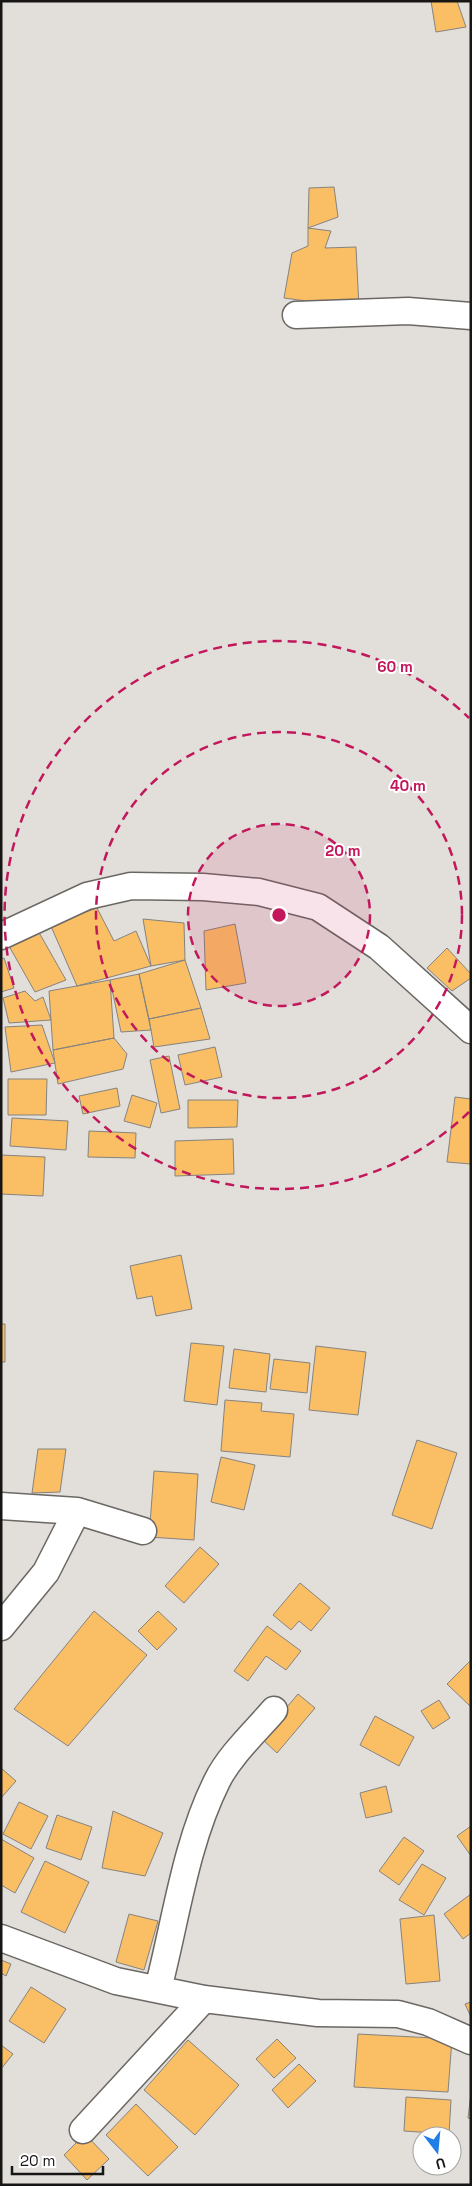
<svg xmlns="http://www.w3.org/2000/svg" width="472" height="2186" font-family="'Space Grotesk',sans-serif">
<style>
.building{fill:#fabe65;stroke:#86837f}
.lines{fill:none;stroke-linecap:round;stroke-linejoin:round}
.street-casing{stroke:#6b6864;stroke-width:29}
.street{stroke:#fff;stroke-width:26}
.ring{fill:none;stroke:#c2185b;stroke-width:2.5;stroke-dasharray:9 6}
.centre{fill:#c2185b;stroke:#fff;stroke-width:2.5}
.ring-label{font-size:15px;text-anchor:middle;font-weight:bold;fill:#c2185b;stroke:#fff;stroke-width:4;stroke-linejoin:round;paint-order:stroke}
</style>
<rect width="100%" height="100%" fill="#e2dfda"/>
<path class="building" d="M431,1H457L466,27L436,32Z
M334,187L338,217L308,228L309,188Z
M308,228L331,231L325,248L356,247L359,308L284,298L292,253L308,246Z
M97,908L114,941L136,931L151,966L77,986L50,924Z
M143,919L184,923L185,960L151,966Z
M235,924L246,983L206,990L204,931Z
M37,929L66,980L35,992L9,946Z
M447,948L471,974V978L452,991L427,968Z
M4,958L14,988L1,992V959Z
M185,960L201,1008L149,1019L139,974Z
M139,974L151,1030L121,1032L110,980Z
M110,980L114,1038L53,1050L49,991Z
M25,991L35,1001L43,997L51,1020L9,1023L3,998Z
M201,1008L210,1039L154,1047L149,1019Z
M42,1025L55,1063L11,1072L5,1027Z
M114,1038L127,1054L123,1069L58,1084L53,1050Z
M215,1047L222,1077L185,1085L178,1055Z
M169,1056L180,1109L161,1113L150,1060Z
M8,1079H47L46,1115H8Z
M117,1088L120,1106L83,1114L79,1096Z
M132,1095L157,1103L150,1128L124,1121Z
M455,1097L471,1099V1164L447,1162Z
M188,1100H238L237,1127L188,1128Z
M12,1118L68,1121L66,1150L10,1146Z
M89,1131L136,1133L135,1158L88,1157Z
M233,1139L234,1174L175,1176V1141Z
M1,1155L45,1157L43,1196L1,1194Z
M181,1255L192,1309L156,1316L152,1296L137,1299L130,1266Z
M1,1324H5V1362H1Z
M191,1343L224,1346L217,1405L184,1401Z
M316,1346L366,1352L358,1415L309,1410Z
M234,1349L270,1354L266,1392L229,1388Z
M274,1359L310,1363L307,1393L270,1389Z
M225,1400L262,1403L261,1411L294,1414L290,1457L221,1451Z
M417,1440L457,1453L432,1529L392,1515Z
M38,1449H66L60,1492L32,1493Z
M221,1457L255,1465L244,1510L211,1502Z
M154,1471L198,1474L194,1540L149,1537Z
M200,1547L219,1564L184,1603L165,1586Z
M300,1583L330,1608L311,1631L299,1621L291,1630L273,1615Z
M94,1611L147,1655L68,1746L14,1709Z
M158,1611L177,1629L157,1650L138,1631Z
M267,1626L301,1651L286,1670L266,1656L248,1681L234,1671Z
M471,1660V1705L470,1706L447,1684Z
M298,1694L315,1708L277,1753L261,1738Z
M439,1700L450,1718L433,1729L421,1711Z
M375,1716L414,1737L399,1766L360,1745Z
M1,1768L16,1781L1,1798Z
M386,1786L392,1812L366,1818L360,1793Z
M19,1802L48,1816L31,1849L3,1834Z
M113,1811L163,1833L145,1876L102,1868Z
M57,1815L92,1827L81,1860L46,1848Z
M471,1826V1856L457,1836Z
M404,1837L424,1851L399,1885L379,1871Z
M1,1839L34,1858L15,1893L1,1885Z
M45,1861L89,1882L65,1933L21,1912Z
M422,1864L446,1878L424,1915L399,1900Z
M471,1894V1933L463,1939L444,1914Z
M129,1914L158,1921L144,1970L116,1962Z
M434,1915L440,1981L406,1984L400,1919Z
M1,1960L11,1964L6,1976L1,1973Z
M31,1987L66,2009L44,2043L9,2021Z
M471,2002V2017L465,2004Z
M358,2034L452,2039L448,2092L354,2087Z
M277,2039L296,2058L274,2078L256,2059Z
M188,2040L239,2085L195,2135L144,2090Z
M1,2045L13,2054L1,2069Z
M299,2064L316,2081L288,2108L272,2090Z
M471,2093V2119L468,2118Z
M406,2097L451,2100L449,2134L404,2131Z
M136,2104L178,2147L148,2176L106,2135Z
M85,2134L109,2159L87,2180L64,2155Z"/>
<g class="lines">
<g class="street-casing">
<path id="street" d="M296,315L408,311L471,316
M1,936L87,896L131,886L203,887L259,892L318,907L379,947L471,1030
M1,1506L77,1511L143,1531
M1,1627L46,1572L77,1511
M1,1938L116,1981L204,1999L318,2013L398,2014L428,2022L471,2041
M158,1989C176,1920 185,1845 217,1781C229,1756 256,1731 274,1710
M83,2130L204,1999"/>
</g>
<use href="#street" class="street"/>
</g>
<circle cx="279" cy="915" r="91" fill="#c2185b" fill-opacity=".12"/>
<g class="ring">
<circle cx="279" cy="915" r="91"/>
<circle cx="279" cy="915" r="183"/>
<path d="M469 1112A274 274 0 1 1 469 718"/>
</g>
<circle cx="279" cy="915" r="8" class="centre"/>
<g class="ring-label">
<text x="395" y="672">60 m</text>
<text x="408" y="791">40 m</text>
<text x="343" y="856">20 m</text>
</g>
<rect width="472" height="2186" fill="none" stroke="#171615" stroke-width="5"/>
<g transform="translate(437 2151) rotate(164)"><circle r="24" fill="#ffffff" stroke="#a2a2a1"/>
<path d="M0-4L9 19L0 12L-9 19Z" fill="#207ee7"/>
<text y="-8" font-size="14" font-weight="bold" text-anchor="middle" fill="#171615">U</text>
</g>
<path d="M12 2166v8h91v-8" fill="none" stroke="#171615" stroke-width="2.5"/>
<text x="20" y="2166" font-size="15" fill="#171615" stroke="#ffffff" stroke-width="4" paint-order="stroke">20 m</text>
</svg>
